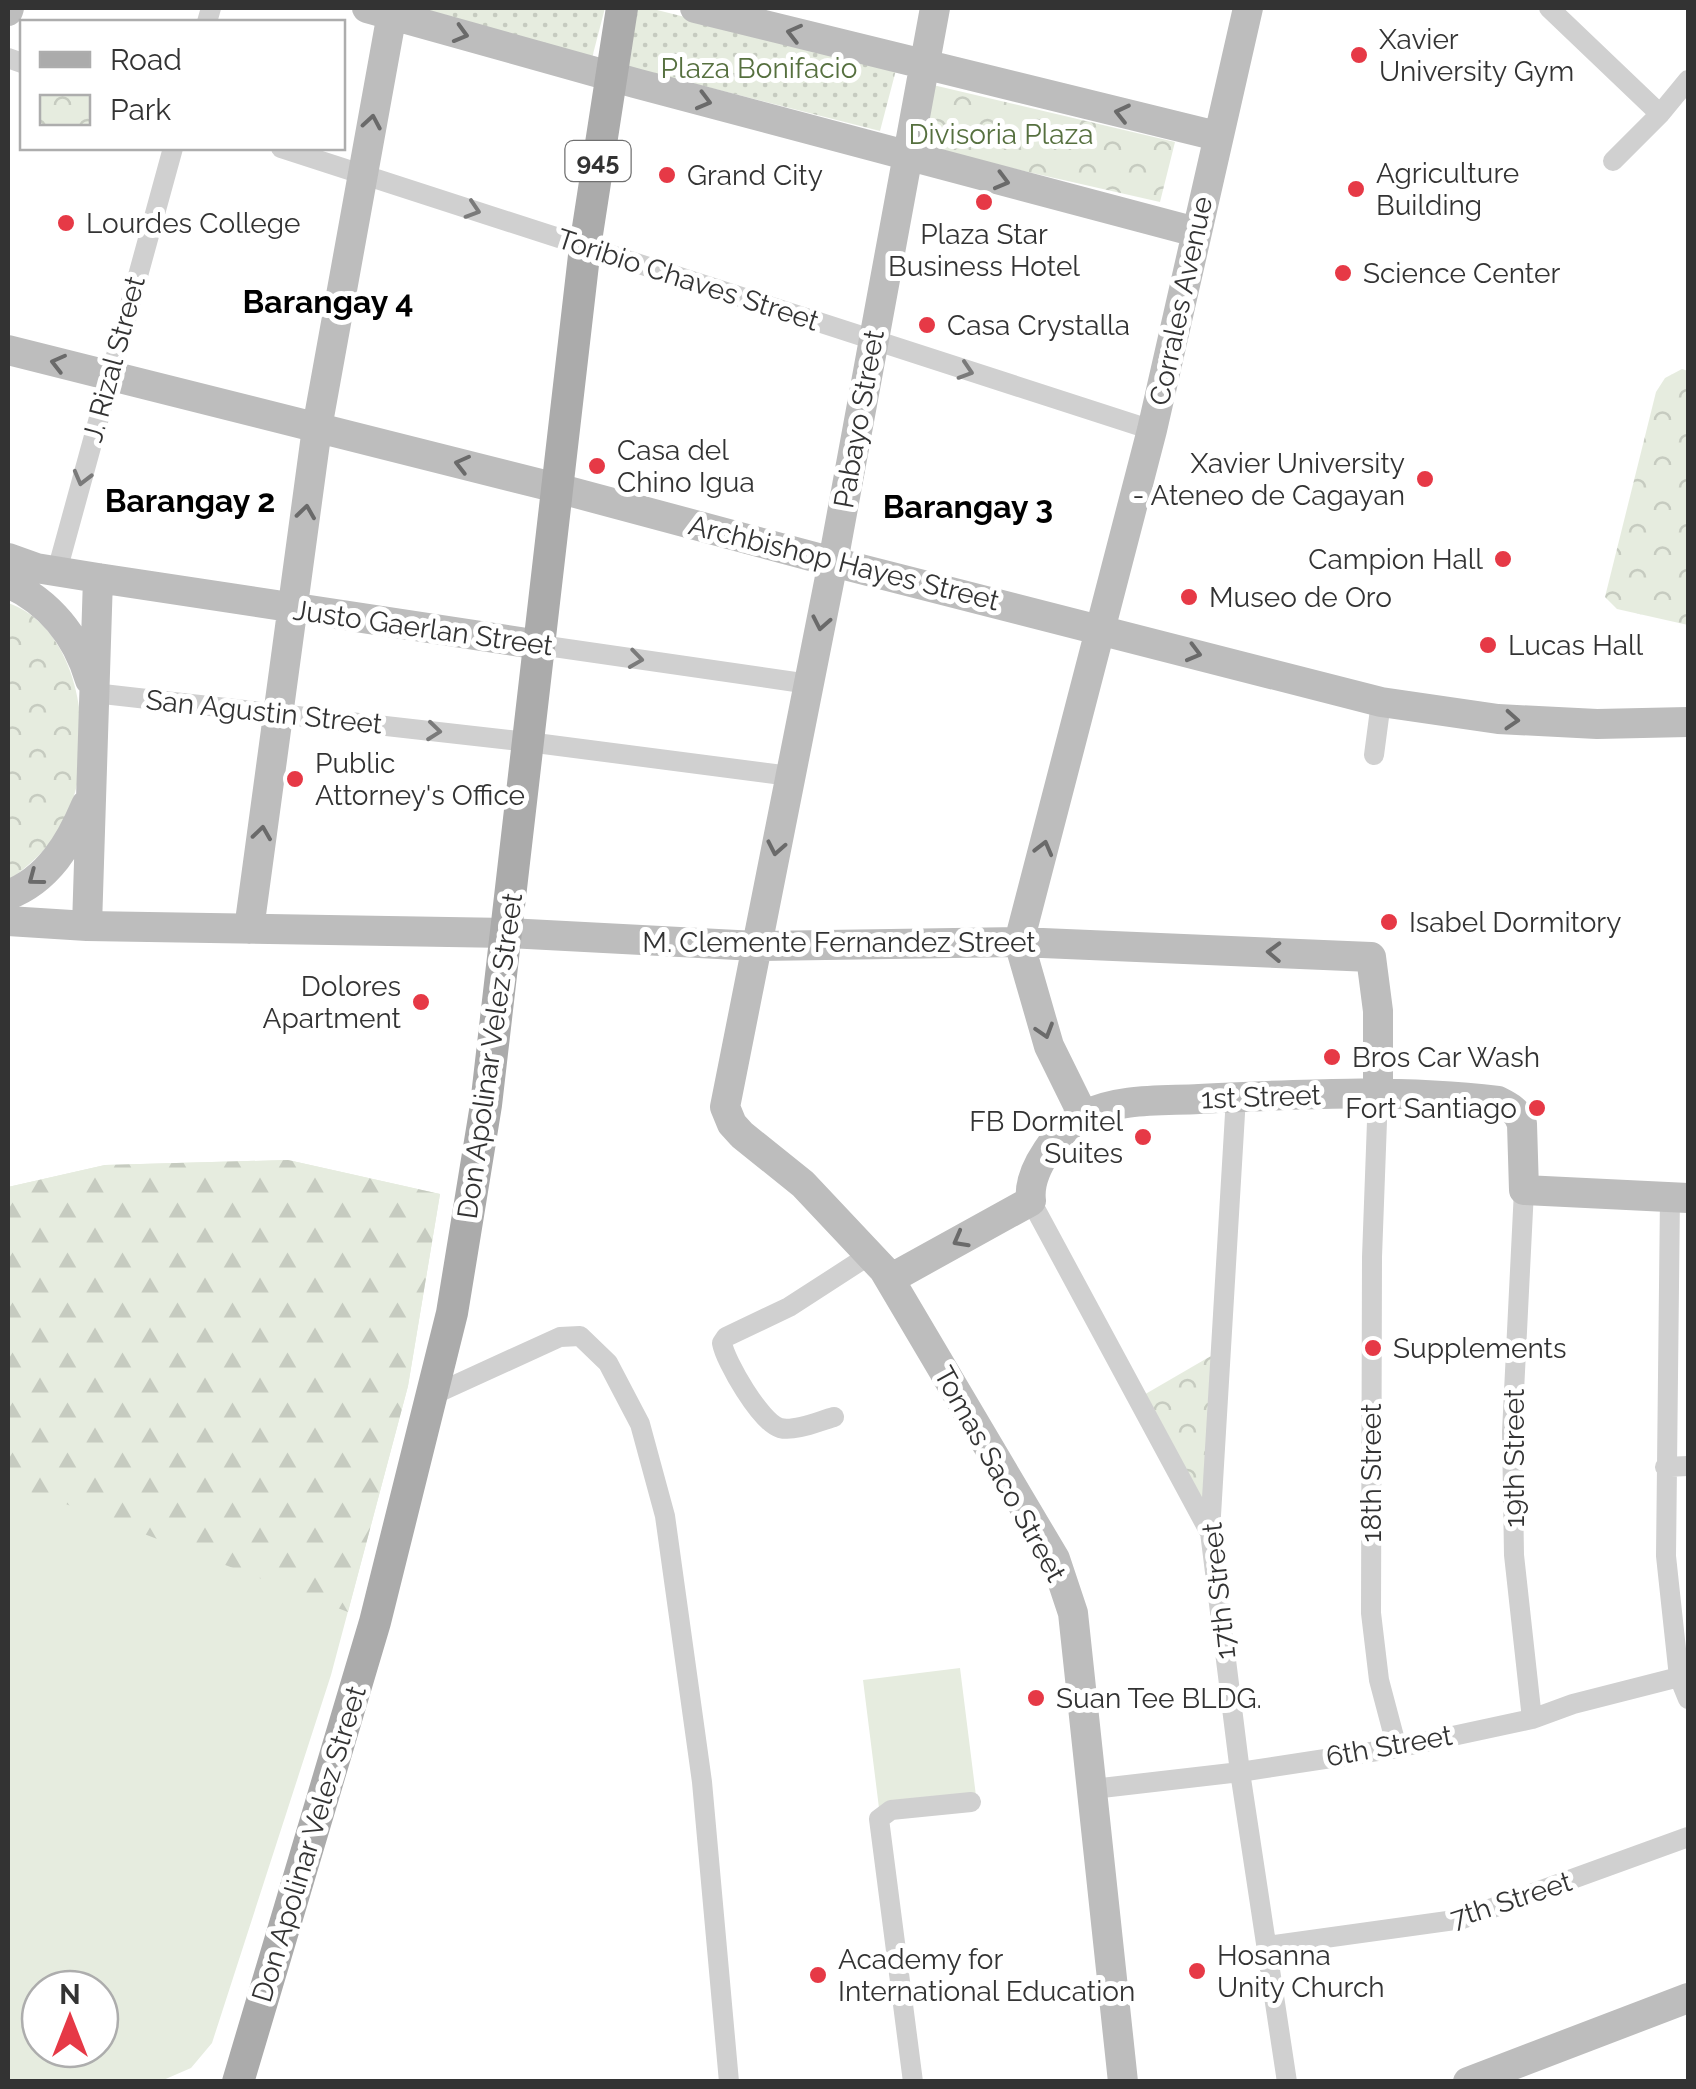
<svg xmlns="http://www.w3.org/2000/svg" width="1696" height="2089" font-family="Raleway,sans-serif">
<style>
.grass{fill:#e6ecdf;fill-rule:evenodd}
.forest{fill:url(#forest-firs)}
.park{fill:url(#park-crowns)}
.garden{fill:url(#garden-dots)}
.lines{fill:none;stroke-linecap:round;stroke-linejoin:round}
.street{stroke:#d0d0d0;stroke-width:20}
.secondary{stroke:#bdbdbd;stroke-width:30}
.primary{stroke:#ababab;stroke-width:32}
.oneway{stroke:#6a6a6a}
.oneway2{stroke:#7a7a7a}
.poi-dot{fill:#e63946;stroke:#fff;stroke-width:4}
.labels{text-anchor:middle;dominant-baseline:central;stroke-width:10;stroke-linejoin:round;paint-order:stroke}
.shield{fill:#fff;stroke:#707070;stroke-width:2.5}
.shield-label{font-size:25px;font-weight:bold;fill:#333}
.poi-label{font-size:28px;fill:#333;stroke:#fff;text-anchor:start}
.park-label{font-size:28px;fill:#56703f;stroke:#fff}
.street-label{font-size:28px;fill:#333;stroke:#fff}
.quarter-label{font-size:32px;font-weight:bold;fill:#000;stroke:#fff}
</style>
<defs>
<pattern id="forest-firs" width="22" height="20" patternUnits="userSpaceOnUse" patternTransform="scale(2.5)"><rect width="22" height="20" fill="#e6ecdf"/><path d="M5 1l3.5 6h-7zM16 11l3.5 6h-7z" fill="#c6cbc0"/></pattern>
<pattern id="park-crowns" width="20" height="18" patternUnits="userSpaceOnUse" patternTransform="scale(2.5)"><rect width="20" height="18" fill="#e6ecdf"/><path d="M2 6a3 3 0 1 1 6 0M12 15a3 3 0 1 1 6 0" fill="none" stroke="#c6cbc0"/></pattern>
<pattern id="garden-dots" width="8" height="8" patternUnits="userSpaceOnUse" patternTransform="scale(2.5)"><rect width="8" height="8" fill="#e6ecdf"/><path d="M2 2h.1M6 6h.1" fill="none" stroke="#c6cbc0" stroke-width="1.8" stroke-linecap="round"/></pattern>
</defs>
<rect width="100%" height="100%" fill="#fff"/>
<path class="grass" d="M288,1160L440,1194L408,1386L331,1675L212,2043L191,2068L161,2081H8V1187L105,1165ZM40,1989H100V2049H40Z
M960,1668L976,1796L879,1808L863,1680Z"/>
<path class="forest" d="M288,1160L440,1194L408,1386L348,1612L50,1498L8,1486V1187L105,1165Z"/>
<path class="park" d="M933,85L1175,142L1160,202L919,147Z
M1682,369L1688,371V625L1617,609L1605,597L1656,392L1665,378Z
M8,603C83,629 96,748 68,813C55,843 34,862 8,881Z
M1216,1353L1203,1504L1142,1396Z"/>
<path class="garden" d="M404,8H605L592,58Z
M636,8H649L896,70L880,131L621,65Z"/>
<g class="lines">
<path class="street" d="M1549,8L1660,114
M207,22L211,8
M8,58L22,63
M281,148L1152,430
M1613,161L1660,114L1688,80
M57,571L173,148
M540,645L809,684
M94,693L528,742L790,776
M1374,755L1381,702
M1378,1094L1372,1257L1371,1613L1379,1680L1397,1748
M1236,1097L1210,1532L1240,1772L1287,2082
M1524,1190L1512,1432L1514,1555L1532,1719
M1670,1196L1666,1556L1679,1677L1688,1699
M1031,1201L1209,1531
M433,1395L560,1337L580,1336L608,1363L640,1424L665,1516L702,1782L729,2082
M834,1417C819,1421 795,1432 780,1428C761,1423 725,1361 722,1343L726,1337L789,1307L871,1254
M1665,1467L1688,1466
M1093,1789L1240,1772L1397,1748L1532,1719L1573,1704L1679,1677
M1267,1946L1462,1919L1688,1837
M913,2082L879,1819L891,1810L971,1802"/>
<path class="secondary" d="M367,8L635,83L1196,232
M695,8L1217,136
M935,8L833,562L725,1107L732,1124L742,1135L803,1184L884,1270L1055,1559L1073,1613L1123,2082
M8,11L9,8
M8,350L557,488L833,562L1381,702L1498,719L1597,724L1688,722
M8,558L36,568L98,578L540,645
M8,583C49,602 77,636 90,680
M8,895C48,880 70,843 86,805
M8,921L87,926L508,933L756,946L1019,942L1371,957L1378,1011V1094
M87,926L98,578
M249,929L317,428L393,8
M1019,942L1152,430L1248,8
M1019,942L1049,1046L1083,1115
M890,1279L1031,1201C1027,1170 1059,1128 1085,1115C1119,1098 1162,1101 1199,1099C1298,1094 1400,1089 1498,1101C1510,1107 1518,1111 1522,1124L1524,1190L1688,1198
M1468,2082L1688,1998"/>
<path class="primary" d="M238,2082L375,1622L452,1313L486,1105L585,247L622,8"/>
</g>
<defs><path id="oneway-chevron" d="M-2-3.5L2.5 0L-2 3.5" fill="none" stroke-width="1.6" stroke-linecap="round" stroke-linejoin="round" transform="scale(2.5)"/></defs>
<g class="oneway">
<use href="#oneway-chevron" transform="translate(794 33) rotate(-166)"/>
<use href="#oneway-chevron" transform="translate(461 34) rotate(16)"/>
<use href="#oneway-chevron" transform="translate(704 101) rotate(15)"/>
<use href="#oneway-chevron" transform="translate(1122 113) rotate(-167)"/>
<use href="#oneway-chevron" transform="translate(372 122) rotate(-80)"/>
<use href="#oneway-chevron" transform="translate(1002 181) rotate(15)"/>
<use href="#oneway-chevron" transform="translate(58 363) rotate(-166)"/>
<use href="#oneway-chevron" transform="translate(462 464) rotate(-166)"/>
<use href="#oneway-chevron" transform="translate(306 512) rotate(-82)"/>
<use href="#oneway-chevron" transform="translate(821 623) rotate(101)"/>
<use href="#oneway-chevron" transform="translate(1194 653) rotate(15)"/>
<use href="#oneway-chevron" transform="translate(1512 720) rotate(4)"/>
<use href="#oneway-chevron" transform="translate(262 833) rotate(-82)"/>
<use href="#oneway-chevron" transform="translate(776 848) rotate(101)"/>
<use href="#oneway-chevron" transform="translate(1044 848) rotate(-75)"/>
<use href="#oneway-chevron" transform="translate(35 878) rotate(143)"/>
<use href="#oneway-chevron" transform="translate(1274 952) rotate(-178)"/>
<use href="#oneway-chevron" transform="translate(1045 1031) rotate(73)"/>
<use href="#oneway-chevron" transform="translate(960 1240) rotate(151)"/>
</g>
<g class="oneway2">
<use href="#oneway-chevron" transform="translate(473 210) rotate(18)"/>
<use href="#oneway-chevron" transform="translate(966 371) rotate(18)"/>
<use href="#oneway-chevron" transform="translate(82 478) rotate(105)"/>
<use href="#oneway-chevron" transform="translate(636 659) rotate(8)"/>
<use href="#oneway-chevron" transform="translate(434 731) rotate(6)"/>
</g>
<g class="poi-dot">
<circle cx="1359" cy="55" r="10"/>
<circle cx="667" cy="175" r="10"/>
<circle cx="1356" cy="189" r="10"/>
<circle cx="984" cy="202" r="10"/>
<circle cx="66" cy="223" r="10"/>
<circle cx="1343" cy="273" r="10"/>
<circle cx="927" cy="325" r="10"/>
<circle cx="597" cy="466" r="10"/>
<circle cx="1425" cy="479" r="10"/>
<circle cx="1503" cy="559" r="10"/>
<circle cx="1189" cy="597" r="10"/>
<circle cx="1488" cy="645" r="10"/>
<circle cx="295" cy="779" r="10"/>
<circle cx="1389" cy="922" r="10"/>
<circle cx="421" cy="1002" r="10"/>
<circle cx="1332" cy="1057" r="10"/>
<circle cx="1537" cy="1108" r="10"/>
<circle cx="1143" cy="1137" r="10"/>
<circle cx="1373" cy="1348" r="10"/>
<circle cx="1036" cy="1698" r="10"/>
<circle cx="1197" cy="1971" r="10"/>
<circle cx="818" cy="1975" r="10"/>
</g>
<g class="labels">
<rect class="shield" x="565.5" y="141" width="65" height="40" rx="8"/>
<g class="shield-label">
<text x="598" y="161">945</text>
</g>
<g class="poi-label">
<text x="1379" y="39">Xavier<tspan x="1379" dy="32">University Gym</tspan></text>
<text x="1376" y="173">Agriculture<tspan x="1376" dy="32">Building</tspan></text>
<text x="687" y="175">Grand City</text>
<text x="86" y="223">Lourdes College</text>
<text x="984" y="234" text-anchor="middle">Plaza Star<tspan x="984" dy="32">Business Hotel</tspan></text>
<text x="1363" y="273">Science Center</text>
<text x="947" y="325">Casa Crystalla</text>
<text x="617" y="450">Casa del<tspan x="617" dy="32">Chino Igua</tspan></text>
<text x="1405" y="463" text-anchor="end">Xavier University<tspan x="1405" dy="32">- Ateneo de Cagayan</tspan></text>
<text x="1483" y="559" text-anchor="end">Campion Hall</text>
<text x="1209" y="597">Museo de Oro</text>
<text x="1508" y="645">Lucas Hall</text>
<text x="315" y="763">Public<tspan x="315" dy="32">Attorney's Office</tspan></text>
<text x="1409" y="922">Isabel Dormitory</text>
<text x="401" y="986" text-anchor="end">Dolores<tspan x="401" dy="32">Apartment</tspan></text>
<text x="1352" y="1057">Bros Car Wash</text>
<text x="1517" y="1108" text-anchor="end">Fort Santiago</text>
<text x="1123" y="1121" text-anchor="end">FB Dormitel<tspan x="1123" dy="32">Suites</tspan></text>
<text x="1393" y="1348">Supplements</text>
<text x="1056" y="1698">Suan Tee BLDG.</text>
<text x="1217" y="1955">Hosanna<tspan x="1217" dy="32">Unity Church</tspan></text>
<text x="838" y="1959">Academy for<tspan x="838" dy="32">International Education</tspan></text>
</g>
<g class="park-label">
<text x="759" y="68">Plaza Bonifacio</text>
<text x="1001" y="134">Divisoria Plaza</text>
</g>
<g class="street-label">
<text transform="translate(688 280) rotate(18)">Toribio Chaves Street</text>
<text transform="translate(1181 301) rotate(-78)">Corrales Avenue</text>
<text transform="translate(114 359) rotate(-75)">J. Rizal Street</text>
<text transform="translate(859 419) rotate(-80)">Pabayo Street</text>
<text transform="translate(844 563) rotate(14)">Archbishop Hayes Street</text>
<text transform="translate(423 628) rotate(8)">Justo Gaerlan Street</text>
<text transform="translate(264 712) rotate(6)">San Agustin Street</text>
<text x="839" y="942">M. Clemente Fernandez Street</text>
<text transform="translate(490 1056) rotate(-82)">Don Apolinar Velez Street</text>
<text transform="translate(1261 1097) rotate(-2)">1st Street</text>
<text transform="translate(1514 1458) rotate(-90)">19th Street</text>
<text transform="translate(1371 1473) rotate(-90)">18th Street</text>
<text transform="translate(1000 1474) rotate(61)">Tomas Saco Street</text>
<text transform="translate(1219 1591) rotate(-96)">17th Street</text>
<text transform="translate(1389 1746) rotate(-10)">6th Street</text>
<text transform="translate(309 1844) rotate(-73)">Don Apolinar Velez Street</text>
<text transform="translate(1511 1900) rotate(-18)">7th Street</text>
</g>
<g class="quarter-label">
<text x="328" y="301">Barangay 4</text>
<text x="190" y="500">Barangay 2</text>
<text x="968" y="506">Barangay 3</text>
</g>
</g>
<rect width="1696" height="2089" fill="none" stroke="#333333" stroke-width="20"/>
<rect x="20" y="20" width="325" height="130" fill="#ffffff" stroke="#adadad" stroke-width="2.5"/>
<rect x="40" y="52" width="50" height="15" fill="#ababab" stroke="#adadad" stroke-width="2.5"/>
<text x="110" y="70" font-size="30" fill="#333333">Road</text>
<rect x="40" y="95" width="50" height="30" fill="url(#park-crowns)" stroke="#adadad" stroke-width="2.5"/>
<text x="110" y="120" font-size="30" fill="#333333">Park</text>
<g transform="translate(70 2019)"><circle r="48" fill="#ffffff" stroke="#adadad" stroke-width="2.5"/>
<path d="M0-8L18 38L0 25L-18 38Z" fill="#e63946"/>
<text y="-15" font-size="28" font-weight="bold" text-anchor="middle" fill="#333333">N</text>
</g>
</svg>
